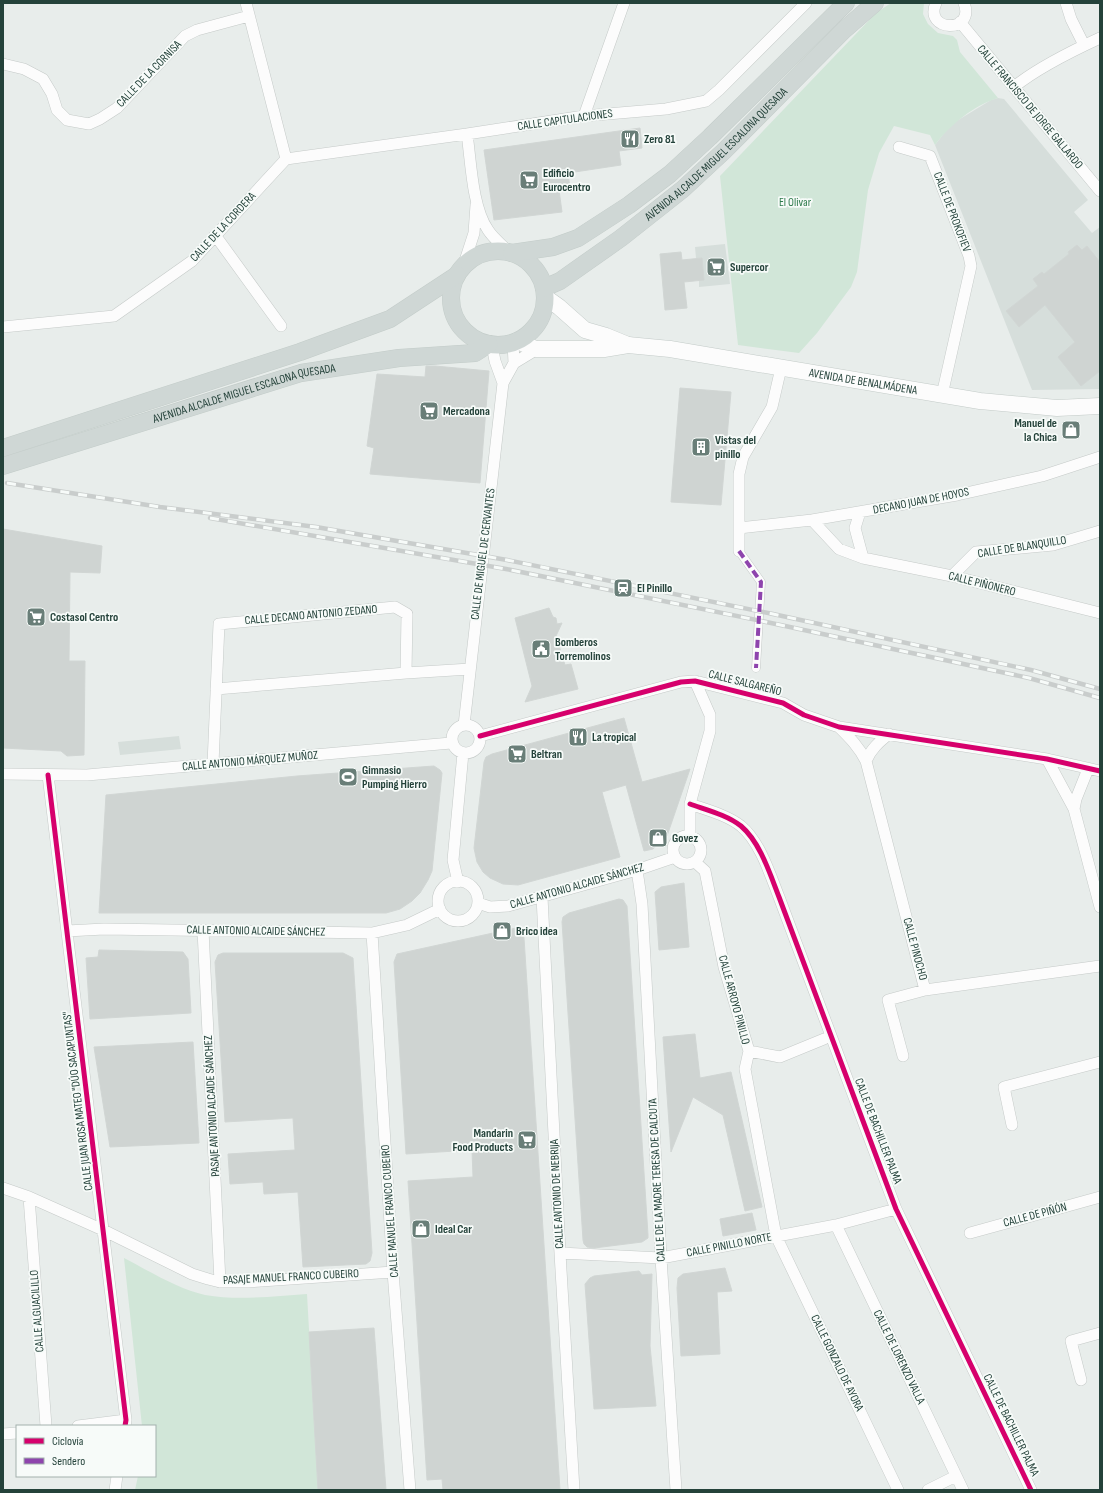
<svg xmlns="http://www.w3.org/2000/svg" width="1103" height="1493" font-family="'Sofia Sans Condensed',sans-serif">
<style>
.built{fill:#d6dedb}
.green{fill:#d1e6d8}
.building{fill:#cfd4d2;stroke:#d1d6d4}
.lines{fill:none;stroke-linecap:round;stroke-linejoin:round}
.pedestrian-casing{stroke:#c5cac8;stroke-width:9}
.minor-casing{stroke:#c5cac8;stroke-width:12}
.secondary-casing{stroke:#c3cbc8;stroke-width:17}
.primary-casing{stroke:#c3ccc9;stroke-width:18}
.pedestrian{stroke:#fcfcfc;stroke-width:8}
.minor{stroke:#fcfcfc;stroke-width:11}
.secondary{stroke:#fcfcfc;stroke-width:16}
.primary{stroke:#cfd7d5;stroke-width:17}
.rail-casing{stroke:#c9cdcc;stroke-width:4.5}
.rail{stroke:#f7fbf9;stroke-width:3;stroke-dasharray:9;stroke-linecap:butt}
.quiet{stroke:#8e44ad;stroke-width:4;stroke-dasharray:8 4;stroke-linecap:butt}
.cycleway-casing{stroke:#f7fbf9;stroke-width:8}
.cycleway{stroke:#d6006c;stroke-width:5}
.labels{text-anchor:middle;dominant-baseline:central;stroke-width:3.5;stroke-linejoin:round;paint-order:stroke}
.street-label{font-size:12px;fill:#24423a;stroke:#f7fbf9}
.poi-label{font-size:12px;font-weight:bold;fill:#24423a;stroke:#f7fbf9;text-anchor:start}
.park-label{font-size:12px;fill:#2d7a4b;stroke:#f7fbf9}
</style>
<rect width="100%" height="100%" fill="#e8edeb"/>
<path class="built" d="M998,98L1004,99L1088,200L1074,212L1092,233L1100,227V389L1032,390L935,145L948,128L955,122L991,100Z
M725,244L730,284L699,287V280L702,258H696L695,247Z
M179,736L181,749L120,755L118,742Z"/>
<path class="green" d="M891,3H924L923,14L928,24L938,33L953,36L957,40L960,52L998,98C974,105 950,125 935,145L930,135L894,126L879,153L868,190L857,272L851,287L817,333L799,353L738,345L720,176L876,13Z
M124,1258C149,1271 178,1289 205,1295C239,1301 273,1296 307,1294L318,1490H135L138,1476H155V1426H142Z"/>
<path class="building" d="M640,128L642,148L619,151L621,165L568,173L570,188L559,190L562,212L494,220L484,150Z
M1077,245L1082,250L1087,246L1100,262V371L1081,386L1058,357L1075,342L1045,305L1019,327L1006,311L1038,286L1033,279L1042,272L1044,274L1069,254L1068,252Z
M681,252L682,260L702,258L704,280L684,282L687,308L665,310L660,254Z
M426,366H435L489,371L480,483L370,474L374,448L367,446L377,374L425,377Z
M680,388L731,392L721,505L671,502Z
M3,529L102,546L100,573L70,572L69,661H85L84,755L67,756L61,751L3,748Z
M549,608L553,617L556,618L557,624L562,623L556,636L565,665L571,664L578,689L525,702L532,686L515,618Z
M624,718L642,782L690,769L667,836L653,849L644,851L626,785L602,792L620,857L518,885L503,884L490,878L483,872L477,862L474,848L484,762L486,757L492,754Z
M434,766L440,770L442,773L432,871L428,880L420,893L412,901L400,909L386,913H99L106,795L297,776Z
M684,883L689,947L659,950L655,892L661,887Z
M619,899L623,900L627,906L648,1235V1238L642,1242L594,1248L587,1247L584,1244L583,1240L562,922L563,917L569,913Z
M516,928L522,931L524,938L560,1490H443L442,1479L427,1480L408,1181L473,1177L472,1150L406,1154L394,962L397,954Z
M99,950L183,952L188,959L191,1013L90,1019L86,958L98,957Z
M223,953H343L353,958L372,1253L370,1261L366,1264L303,1267L298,1192L264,1194L263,1182L230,1184L228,1154L295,1150L293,1118L225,1122L215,962L218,955Z
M695,1034L700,1078L731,1072L762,1207L745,1211L723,1115L693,1097L671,1152L663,1037Z
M193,1042L199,1143L110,1147L94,1047Z
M752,1213L756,1230L723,1236L720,1219Z
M725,1268L732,1291L717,1292L720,1354L681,1356L677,1288L678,1278L683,1274Z
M639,1271L642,1275L652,1274L650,1346L656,1406L594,1409L585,1284L590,1278L594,1276Z
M374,1328L386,1490H318L309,1332Z"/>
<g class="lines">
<g class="pedestrian-casing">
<path id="pedestrian" d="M739,551L761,582L756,668"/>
</g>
<g class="minor-casing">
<path id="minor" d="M246,3L286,159
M936,3C923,32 976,34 964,3
M1066,3L1071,19L1084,45
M960,22L1100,191
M3,64L24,69L43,79L52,94L57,110L67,120L89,124L100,119L117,108L185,36L197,30L249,16
M1014,87C1036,69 1074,50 1100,38
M584,116L624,3
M467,134C471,161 472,207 488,230C493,238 502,245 509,252
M899,147L930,156L969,256L971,266L942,395
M286,159L467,134L584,116L666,109L706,101L719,90L806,3
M215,235L281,326
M463,267L474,233L476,205
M3,327L114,316L192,261L286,159
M513,342L514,363
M492,345L495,361L503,383
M860,512L855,528L863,558
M812,520L839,549L863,558L952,576L1100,613
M739,528L812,520L957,495L1042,476L1100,457
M739,551V474L743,457L772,407L781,368
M952,576L976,552L1053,545L1100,531
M216,689L406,673L470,669
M452 739a14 14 0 1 1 28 0a14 14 0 1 1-28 0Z
M464,725L503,383L514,363L537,349
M839,727C850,738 859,747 866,761L925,990
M480,736L681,682L695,681L783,703L804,715L839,727L1047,759L1100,771
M1047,759L1074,809L1100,907
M866,761C871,749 879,742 889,734
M213,764L219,624L395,607L407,614L406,673
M3,774L87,775L451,743
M48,775L126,1420L125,1426
M690,804C707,810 727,815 741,826C760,842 770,874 779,897L896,1209L1031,1490
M1074,809L1076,799L1088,769
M673 850a14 14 0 1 1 28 0a14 14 0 1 1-28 0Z
M690,836V804L710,731V715L695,681
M695,862L705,871L724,967L749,1051L745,1069L776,1236L898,1490
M637,870L642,904L661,1258L676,1490
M438 901a20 20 0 1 1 40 0a20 20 0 1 1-40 0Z
M458,882L453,860L463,753
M542,897L560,1253L574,1490
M478,903L490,907L508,906L637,870L675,857
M203,930L220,1282
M67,931L104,929L372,933L407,925L440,909
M372,933L393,1272L410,1490
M749,1051L780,1057L824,1039
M903,1056L888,1000L925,990L1100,966
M1012,1125L1004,1087L1100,1062
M3,1188L29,1197L103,1230L192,1274L208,1279L220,1282H248L393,1272
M29,1197L46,1426
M836,1225L963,1490
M970,1233L1100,1197
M560,1253L661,1258L836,1225L896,1209
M1081,1380L1071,1341L1100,1333
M78,1426L126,1420
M3,1434L17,1433
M115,1490L117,1476
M928,1490L956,1476"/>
</g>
<g class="secondary-casing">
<g id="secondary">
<path d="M545,297L559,307L585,330L606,336L628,345"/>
<path id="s1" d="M517,341L536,349H604L628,345L670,349L980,401L1057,408L1100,406"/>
</g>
</g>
<g class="primary-casing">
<g id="primary">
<circle cx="498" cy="298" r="47"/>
<path d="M512,253L553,247L578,238L629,205L670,174L710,137L846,3"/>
<path id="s2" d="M544,288L560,281L621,238L683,189L724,151L844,30L875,3"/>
<path d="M3,448L300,352L390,319L457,275"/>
<path id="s3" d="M3,466L301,373L399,358L475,353L489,344"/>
</g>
</g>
<use href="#pedestrian" class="pedestrian"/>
<use href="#minor" class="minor"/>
<use href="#secondary" class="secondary"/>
<use href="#primary" class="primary"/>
<g class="rail-casing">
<path id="rail" d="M7,483L160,507L316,527L507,560L773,614L1031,670L1100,689
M210,518L506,569L771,623L1029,678L1100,698"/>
</g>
<use href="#rail" class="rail"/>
<path class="quiet" d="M739,551L761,582L756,668"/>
<g class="cycleway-casing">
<path id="cycleway" d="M480,736L681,682L695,681L783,703L804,715L839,727L1047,759L1100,771
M48,775L126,1420L125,1426
M690,804C707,810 727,815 741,826C760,842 770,874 779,897L896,1209L1031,1490"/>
</g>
<use href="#cycleway" class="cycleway"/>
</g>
<defs>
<g id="restaurant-square" transform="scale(1)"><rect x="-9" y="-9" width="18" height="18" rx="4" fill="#697e78" stroke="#f7fbf9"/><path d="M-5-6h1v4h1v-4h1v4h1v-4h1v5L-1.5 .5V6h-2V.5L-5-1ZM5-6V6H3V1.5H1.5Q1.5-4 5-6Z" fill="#fff"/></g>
<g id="supermarket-square" transform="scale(1)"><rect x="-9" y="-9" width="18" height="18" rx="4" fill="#697e78" stroke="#f7fbf9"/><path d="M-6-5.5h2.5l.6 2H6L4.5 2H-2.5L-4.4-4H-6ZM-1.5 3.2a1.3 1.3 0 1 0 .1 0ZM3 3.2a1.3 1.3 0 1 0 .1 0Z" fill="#fff"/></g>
<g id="shop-square" transform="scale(1)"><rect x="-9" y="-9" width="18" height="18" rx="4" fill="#697e78" stroke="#f7fbf9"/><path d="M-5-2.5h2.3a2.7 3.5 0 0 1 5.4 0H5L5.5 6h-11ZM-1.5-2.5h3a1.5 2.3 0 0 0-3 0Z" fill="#fff"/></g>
<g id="building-square" transform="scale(1)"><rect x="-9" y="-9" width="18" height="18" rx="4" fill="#697e78" stroke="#f7fbf9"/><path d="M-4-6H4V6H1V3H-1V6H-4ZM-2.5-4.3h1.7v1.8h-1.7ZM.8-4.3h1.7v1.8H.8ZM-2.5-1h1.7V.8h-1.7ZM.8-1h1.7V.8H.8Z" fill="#fff"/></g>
<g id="station-square" transform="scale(1)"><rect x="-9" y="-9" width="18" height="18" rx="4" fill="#697e78" stroke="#f7fbf9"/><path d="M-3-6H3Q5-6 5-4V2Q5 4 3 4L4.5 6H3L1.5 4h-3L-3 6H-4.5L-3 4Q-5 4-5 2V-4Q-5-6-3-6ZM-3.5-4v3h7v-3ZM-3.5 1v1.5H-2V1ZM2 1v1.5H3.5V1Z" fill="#fff"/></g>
<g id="civic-square" transform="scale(1)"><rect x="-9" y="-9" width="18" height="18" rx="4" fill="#697e78" stroke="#f7fbf9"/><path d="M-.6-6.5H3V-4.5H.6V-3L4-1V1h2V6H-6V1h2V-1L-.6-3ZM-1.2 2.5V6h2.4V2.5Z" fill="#fff"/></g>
<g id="stadium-square" transform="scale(1)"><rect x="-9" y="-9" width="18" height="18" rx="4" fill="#697e78" stroke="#f7fbf9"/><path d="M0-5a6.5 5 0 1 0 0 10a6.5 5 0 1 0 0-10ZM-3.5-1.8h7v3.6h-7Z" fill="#fff"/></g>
</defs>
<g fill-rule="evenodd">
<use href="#restaurant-square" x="630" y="139"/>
<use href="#supermarket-square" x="529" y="180"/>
<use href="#supermarket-square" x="716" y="267"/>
<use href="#supermarket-square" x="429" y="411"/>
<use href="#shop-square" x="1071" y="430"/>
<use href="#building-square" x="701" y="447"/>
<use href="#station-square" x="623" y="588"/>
<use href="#supermarket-square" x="36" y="617"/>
<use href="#civic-square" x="541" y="649"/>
<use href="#restaurant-square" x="578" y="737"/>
<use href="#supermarket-square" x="517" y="754"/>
<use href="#stadium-square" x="348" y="777"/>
<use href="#shop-square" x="658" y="838"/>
<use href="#shop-square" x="502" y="931"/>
<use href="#supermarket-square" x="527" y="1140"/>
<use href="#shop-square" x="421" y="1229"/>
</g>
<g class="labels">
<g class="street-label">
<text transform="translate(149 74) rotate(-46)">CALLE DE LA CORNISA</text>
<text transform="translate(1030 107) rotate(50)">CALLE FRANCISCO DE JORGE GALLARDO</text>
<text transform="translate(565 120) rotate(-8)">CALLE CAPITULACIONES</text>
<text stroke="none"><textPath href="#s2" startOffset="219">AVENIDA ALCALDE MIGUEL ESCALONA QUESADA</textPath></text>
<text transform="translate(952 212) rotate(69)">CALLE DE PROKOFIEV</text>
<text transform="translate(223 227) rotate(-47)">CALLE DE LA CORDERA</text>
<text stroke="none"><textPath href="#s1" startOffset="351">AVENIDA DE BENALMÁDENA</textPath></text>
<text stroke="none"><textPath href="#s3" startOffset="252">AVENIDA ALCALDE MIGUEL ESCALONA QUESADA</textPath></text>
<text transform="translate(921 501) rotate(-11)">DECANO JUAN DE HOYOS</text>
<text transform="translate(1022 547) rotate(-9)">CALLE DE BLANQUILLO</text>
<text transform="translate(483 554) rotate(-83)">CALLE DE MIGUEL DE CERVANTES</text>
<text transform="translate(982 584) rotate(14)">CALLE PIÑONERO</text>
<text transform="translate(311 615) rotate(-5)">CALLE DECANO ANTONIO ZEDANO</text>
<text transform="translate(745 683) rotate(14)">CALLE SALGAREÑO</text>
<text transform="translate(250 761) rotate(-5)">CALLE ANTONIO MÁRQUEZ MUÑOZ</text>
<text transform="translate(577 886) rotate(-16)">CALLE ANTONIO ALCAIDE SÁNCHEZ</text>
<text transform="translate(256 931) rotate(1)">CALLE ANTONIO ALCAIDE SÁNCHEZ</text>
<text transform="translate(915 949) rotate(75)">CALLE PINOCHO</text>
<text transform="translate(734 1000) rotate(75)">CALLE ARROYO PINILLO</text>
<text transform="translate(78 1101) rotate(-97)">CALLE JUAN ROSA MATEO "DÚO SACAPUNTAS"</text>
<text transform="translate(212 1106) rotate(-93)">PASAJE ANTONIO ALCAIDE SÁNCHEZ</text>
<text transform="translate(878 1131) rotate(69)">CALLE DE BACHILLER PALMA</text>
<text transform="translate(657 1180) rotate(-93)">CALLE DE LA MADRE TERESA DE CALCUTA</text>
<text transform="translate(557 1194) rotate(-93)">CALLE ANTONIO DE NEBRIJA</text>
<text transform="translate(390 1211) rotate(-94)">CALLE MANUEL FRANCO CUBEIRO</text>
<text transform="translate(1035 1215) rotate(-15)">CALLE DE PIÑÓN</text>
<text transform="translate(729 1245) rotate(-11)">CALLE PINILLO NORTE</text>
<text transform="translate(291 1277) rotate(-3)">PASAJE MANUEL FRANCO CUBEIRO</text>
<text transform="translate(37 1311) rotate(-94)">CALLE ALGUACILILLO</text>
<text transform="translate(899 1357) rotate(64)">CALLE DE LORENZO VALLA</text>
<text transform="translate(837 1363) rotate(64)">CALLE GONZALO DE AYORA</text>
<text transform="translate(1011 1425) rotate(64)">CALLE DE BACHILLER PALMA</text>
</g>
<g class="poi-label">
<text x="644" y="139">Zero 81</text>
<text x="543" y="173">Edificio<tspan x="543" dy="14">Eurocentro</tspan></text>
<text x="730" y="267">Supercor</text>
<text x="443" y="411">Mercadona</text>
<text x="1057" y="423" text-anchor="end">Manuel de<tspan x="1057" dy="14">la Chica</tspan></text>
<text x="715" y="440">Vistas del<tspan x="715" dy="14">pinillo</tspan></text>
<text x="637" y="588">El Pinillo</text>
<text x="50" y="617">Costasol Centro</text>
<text x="555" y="642">Bomberos<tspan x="555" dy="14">Torremolinos</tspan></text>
<text x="592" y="737">La tropical</text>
<text x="531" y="754">Beltran</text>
<text x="362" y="770">Gimnasio<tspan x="362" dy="14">Pumping Hierro</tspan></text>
<text x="672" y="838">Govez</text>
<text x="516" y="931">Brico idea</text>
<text x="513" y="1133" text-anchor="end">Mandarin<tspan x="513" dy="14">Food Products</tspan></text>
<text x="435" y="1229">Ideal Car</text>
</g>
<g class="park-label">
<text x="795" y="202">El Olivar</text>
</g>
</g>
<rect width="1103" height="1493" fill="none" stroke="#24423a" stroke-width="8"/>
<rect x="16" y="1425" width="140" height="52" fill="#f7fbf9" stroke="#a3b1ad"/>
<rect x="24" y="1438" width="20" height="6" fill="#d6006c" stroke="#a3b1ad"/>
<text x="52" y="1445" font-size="12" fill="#24423a">Ciclovía</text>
<rect x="24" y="1458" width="20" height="6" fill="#8e44ad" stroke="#a3b1ad"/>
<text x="52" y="1465" font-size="12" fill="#24423a">Sendero</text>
</svg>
